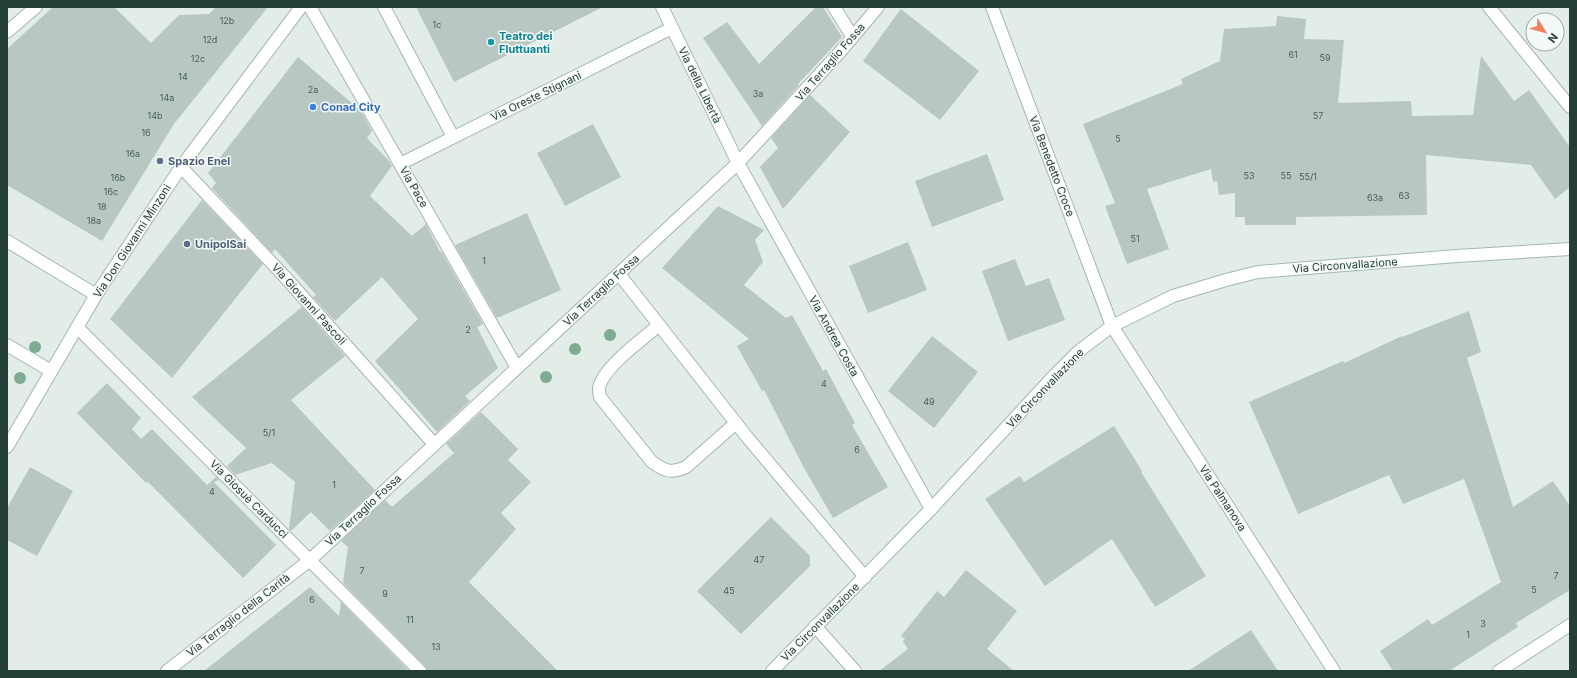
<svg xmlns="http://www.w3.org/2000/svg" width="1577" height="678" font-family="Inter,sans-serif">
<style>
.building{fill:#b8c7c1}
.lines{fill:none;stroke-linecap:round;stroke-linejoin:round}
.lane-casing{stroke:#a5b5af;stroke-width:14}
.street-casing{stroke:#a5b5af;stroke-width:14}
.secondary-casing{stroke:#a1b8b0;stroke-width:14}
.lane{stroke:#fff;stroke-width:12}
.street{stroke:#fff;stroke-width:12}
.secondary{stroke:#fff;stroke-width:12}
.tree{fill:#7eab91}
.culture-dot{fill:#0f9aa8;stroke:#f3f9f6;stroke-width:1.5}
.shop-dot{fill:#3f7fe0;stroke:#f3f9f6;stroke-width:1.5}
.service-dot{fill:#5c6f8a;stroke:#f3f9f6;stroke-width:1.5}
.labels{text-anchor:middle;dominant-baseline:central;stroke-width:3;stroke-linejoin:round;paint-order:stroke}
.number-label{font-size:9px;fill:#48605a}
.culture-label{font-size:11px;font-weight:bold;fill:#0d838f;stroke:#f3f9f6;text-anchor:start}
.street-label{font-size:11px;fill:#223e37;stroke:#f3f9f6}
.shop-label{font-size:11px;font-weight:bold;fill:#366cbe;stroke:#f3f9f6;text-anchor:start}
.service-label{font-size:11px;font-weight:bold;fill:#4e5e75;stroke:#f3f9f6;text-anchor:start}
</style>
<rect width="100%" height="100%" fill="#e3ede8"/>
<path class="building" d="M53,7H114L151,43L179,15L209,14L216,7H268L174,124L102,241L7,185V49Z
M416,7H603L454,82Z
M816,7H823L842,37L798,84L799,85L762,126L703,38L727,22L759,64Z
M901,9L979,71L940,120L863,61Z
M1277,16L1306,19L1304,39L1344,40L1338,103L1411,101L1412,116L1473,115L1481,56L1514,101L1529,90L1570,147V187L1555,199L1531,165L1426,155L1427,215L1296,217V225H1245V217H1235V193L1219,195L1217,181L1213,182L1211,169L1147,189L1169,249L1127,264L1105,206L1115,203L1083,124L1183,84L1181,79L1220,61L1224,29L1276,26Z
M298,57L361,111L372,131L367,138L389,161L392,166L370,196L412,236L426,224L440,252L441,251L483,324L477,327L498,368L465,396L470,401L437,432L375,361L418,319L382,277L335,321L313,297L316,295L275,249L272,253L212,188L216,183L208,173Z
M810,95L850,132L783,209L760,167L778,148L771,138Z
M593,124L621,177L565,206L537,153Z
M987,154L1004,200L932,227L915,181Z
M202,200L263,264L172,378L110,319Z
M718,206L764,230L755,240L763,262L744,285L786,318L792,315L823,371L826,369L855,423L852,425L888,487L833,518L803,466L764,390L762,391L737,346L749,339L662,268Z
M527,213L561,290L497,318L455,245Z
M908,242L927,290L868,313L849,266Z
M1015,259L1026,286L1049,278L1065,320L1008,341L982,271Z
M302,307L345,356L291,400L375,490L330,531L311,512L291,531L289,529L295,482L272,463L235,475L227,466L246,448L192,397Z
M1469,311L1481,352L1467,358L1513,507L1553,481L1570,506V590L1516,623L1518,627L1449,671H1393L1380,651L1428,619L1432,625L1501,582L1464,479L1403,504L1389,475L1298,514L1249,402L1343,361L1344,363L1402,336V337Z
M932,336L978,372L934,428L888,391Z
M107,383L141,418L132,429L141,439L152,429L207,485L216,477L219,480L214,482L276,545L243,578L148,482L146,483L77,413Z
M481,412L518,449L508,460L531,482L501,513L516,529L469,582L558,671H427L425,666L343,583L348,547L341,541L385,500L392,507L454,453L446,444Z
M1114,426L1142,471L1141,472L1206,576L1155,607L1112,539L1045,586L985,499L1020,476L1024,482Z
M30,467L73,491L37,556L7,540V508Z
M771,517L810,556V566L741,634L697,591Z
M966,570L1017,611L987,649L1014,671H879L908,649L903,641L905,639L901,636L937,591L944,597Z
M310,587L339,616L341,602L409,671H204Z
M1251,630L1278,671H1188Z"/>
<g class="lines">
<g class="lane-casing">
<path id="lane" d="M659,325C643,339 603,367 599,388C599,391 599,394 600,397L652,462C665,471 670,474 686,467L736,423"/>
</g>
<g class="street-casing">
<path id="street" d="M310,7L517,368
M384,7L453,137
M662,7L738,163L931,509
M834,7L852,36
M992,7L1112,326L1334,671
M1489,7L1570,107
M7,32L36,7
M400,164L672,28
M181,167L286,278L434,444
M7,241L96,295
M619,274L747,437L865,577
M77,327L420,671
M7,345L51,371
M7,447L96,295L181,167L301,7
M815,626L855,671
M167,671L310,560L738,163L840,52L878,7
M1499,671L1570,625"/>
</g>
<g class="secondary-casing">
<path id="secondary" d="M772,671L931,509L1051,379L1079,351L1112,326L1173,296L1226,280L1258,272L1457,256L1570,249"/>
</g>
<use href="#lane" class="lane"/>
<use href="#street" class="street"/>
<use href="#secondary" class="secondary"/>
</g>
<g class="tree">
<circle cx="610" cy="335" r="6"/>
<circle cx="35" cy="347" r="6"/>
<circle cx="575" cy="349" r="6"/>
<circle cx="546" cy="377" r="6"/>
<circle cx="20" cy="378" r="6"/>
</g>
<circle class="culture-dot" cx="491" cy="42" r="4"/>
<circle class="shop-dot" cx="313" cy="107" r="4"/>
<g class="service-dot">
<circle cx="160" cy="161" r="4"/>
<circle cx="187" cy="244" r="4"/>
</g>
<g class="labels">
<g class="number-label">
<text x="227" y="20">12b</text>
<text x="437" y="24">1c</text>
<text x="210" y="39">12d</text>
<text x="1293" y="54">61</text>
<text x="1325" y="57">59</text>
<text x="198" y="58">12c</text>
<text x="183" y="76">14</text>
<text x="313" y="89">2a</text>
<text x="758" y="93">3a</text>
<text x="167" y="97">14a</text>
<text x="155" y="115">14b</text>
<text x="1318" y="115">57</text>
<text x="146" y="132">16</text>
<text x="1118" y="138">5</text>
<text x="133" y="153">16a</text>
<text x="1249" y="175">53</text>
<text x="1286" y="175">55</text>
<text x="1308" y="176">55/1</text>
<text x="118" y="177">16b</text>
<text x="111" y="191">16c</text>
<text x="1404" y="195">63</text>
<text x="1375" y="197">63a</text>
<text x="102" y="206">18</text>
<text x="94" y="220">18a</text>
<text x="1135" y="238">51</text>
<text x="484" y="260">1</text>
<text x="468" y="329">2</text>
<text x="824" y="383">4</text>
<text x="929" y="401">49</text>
<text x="269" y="432">5/1</text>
<text x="857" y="449">6</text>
<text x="334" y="484">1</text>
<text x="212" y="491">4</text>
<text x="759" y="559">47</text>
<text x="362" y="570">7</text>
<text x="1556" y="575">7</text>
<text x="1534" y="589">5</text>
<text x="729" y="590">45</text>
<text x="385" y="593">9</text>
<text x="312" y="599">6</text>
<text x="410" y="619">11</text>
<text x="1483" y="623">3</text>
<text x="1468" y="634">1</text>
<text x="436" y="646">13</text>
</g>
<g class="culture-label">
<text x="499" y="36">Teatro dei<tspan x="499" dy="13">Fluttuanti</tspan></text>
</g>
<g class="street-label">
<text transform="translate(830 62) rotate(-49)">Via Terraglio Fossa</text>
<text transform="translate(700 85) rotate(64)">Via della Libertà</text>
<text transform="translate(536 96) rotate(-26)">Via Oreste Stignani</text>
<text transform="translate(1052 166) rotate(69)">Via Benedetto Croce</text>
<text transform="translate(414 187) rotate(60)">Via Pace</text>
<text transform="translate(132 241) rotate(-57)">Via Don Giovanni Minzoni</text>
<text transform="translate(1345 265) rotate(-4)">Via Circonvallazione</text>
<text transform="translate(601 290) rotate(-43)">Via Terraglio Fossa</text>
<text transform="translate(309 304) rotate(48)">Via Giovanni Pascoli</text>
<text transform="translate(834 336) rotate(61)">Via Andrea Costa</text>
<text transform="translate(1045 388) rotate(-46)">Via Circonvallazione</text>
<text transform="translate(1223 498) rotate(57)">Via Palmanova</text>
<text transform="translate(249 499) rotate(45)">Via Giosuè Carducci</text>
<text transform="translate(363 510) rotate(-43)">Via Terraglio Fossa</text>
<text transform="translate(238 615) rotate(-38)">Via Terraglio della Carità</text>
<text transform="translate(820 622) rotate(-45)">Via Circonvallazione</text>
</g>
<g class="shop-label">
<text x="321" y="107">Conad City</text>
</g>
<g class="service-label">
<text x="168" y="161">Spazio Enel</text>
<text x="195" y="244">UnipolSai</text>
</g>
</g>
<rect width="1577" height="678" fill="none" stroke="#223e37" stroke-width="16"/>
<g transform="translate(1545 32) rotate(127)"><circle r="19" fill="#f3f9f6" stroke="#9faeaa"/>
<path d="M0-3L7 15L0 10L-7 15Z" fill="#f1835c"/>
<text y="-6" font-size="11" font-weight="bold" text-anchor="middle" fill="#223e37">N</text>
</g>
</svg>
